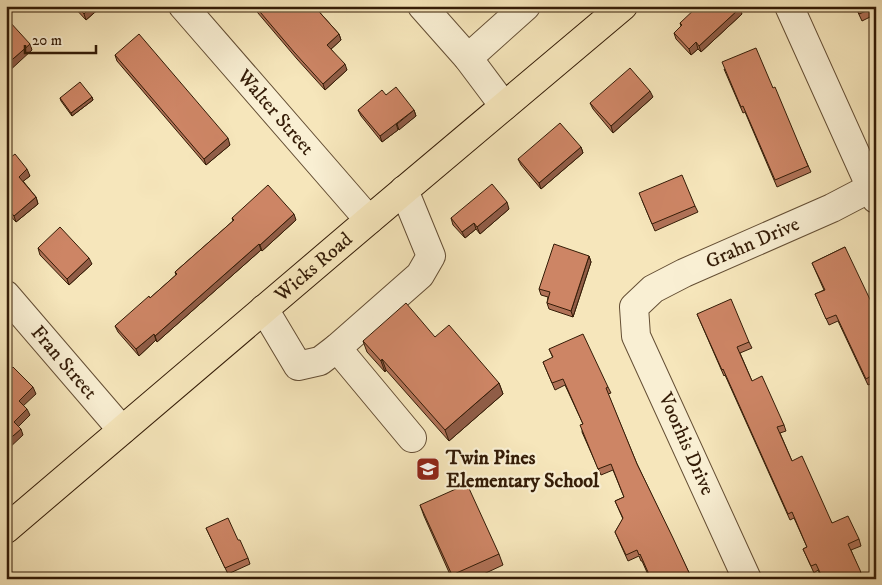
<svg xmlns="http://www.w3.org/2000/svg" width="882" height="585" font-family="'IM FELL DW Pica',serif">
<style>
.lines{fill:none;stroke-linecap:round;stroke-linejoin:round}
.minor-casing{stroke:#644e34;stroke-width:30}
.major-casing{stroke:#341c07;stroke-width:30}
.minor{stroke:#f9efd3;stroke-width:28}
.major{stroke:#f6e6bb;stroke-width:28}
.wall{fill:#b07257;stroke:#341c07}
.shaded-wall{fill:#905d47;stroke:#341c07}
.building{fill:#cd8565;stroke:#341c07}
.labels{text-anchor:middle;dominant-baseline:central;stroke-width:4.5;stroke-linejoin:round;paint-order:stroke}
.street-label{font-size:20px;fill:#341c07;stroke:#f9efd3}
.poi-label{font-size:20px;font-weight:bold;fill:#341c07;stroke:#f9efd3;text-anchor:start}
</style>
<rect width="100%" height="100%" fill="#f6e6bb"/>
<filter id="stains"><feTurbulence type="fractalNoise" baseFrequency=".004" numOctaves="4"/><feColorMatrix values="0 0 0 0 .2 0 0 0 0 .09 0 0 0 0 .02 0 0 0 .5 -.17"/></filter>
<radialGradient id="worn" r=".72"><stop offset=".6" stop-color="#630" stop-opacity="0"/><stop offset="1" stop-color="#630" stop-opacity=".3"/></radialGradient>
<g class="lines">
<g class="minor-casing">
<g id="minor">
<path id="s1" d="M183,6L369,220"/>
<path d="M422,6L468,58L504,106"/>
<path d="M789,6L876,199"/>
<path d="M468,58L526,6"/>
<path id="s2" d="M6,295L122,430"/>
<path d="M264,309L298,366L320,361L337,348L412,438"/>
<path d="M337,348L420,275L431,256L404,190"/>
<path id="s3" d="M747,579L636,336L634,307L653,289L684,273L832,208L876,185"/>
</g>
</g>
<g class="major-casing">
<g id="major">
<path id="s4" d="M6,529L369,220L623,6"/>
</g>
</g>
<use href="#minor" class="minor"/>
<use href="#major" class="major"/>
</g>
<path class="wall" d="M73,6H102L86,20Z
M252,6H314L339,34L341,40L331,49L347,70L325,90L297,59Z
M855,6H876V14L862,21Z
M742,14L701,52L698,49L691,55L676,39L674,33L681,26L680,23Z
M115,55L230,145L206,165L117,61Z
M724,69L773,88L811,172L777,187L745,112L743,113Z
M386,95L414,110L416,116L382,142L361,116L358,110Z
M92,97L93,100L72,116L61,101L60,98Z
M653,97L613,133L593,109L590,103Z
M581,147L583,153L541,189L521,165L518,159Z
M6,161L30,176L23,181L36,197L38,204L16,222L6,211Z
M642,200L695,206L698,212L655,231Z
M509,209L480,234L476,229L465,238L453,225L451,218Z
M232,218L296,220L262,251L261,250L157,342L156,340L139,356L118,332L115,326L150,298L176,275L175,272L233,221Z
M845,247L873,383L868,385L838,321L829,325L815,294L824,290L812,263Z
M38,248L92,264L69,285L40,255Z
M589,256L591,262L573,317L549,309L547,303L548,297L541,295L539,289Z
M697,314L749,342L752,348L740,353L752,381L784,425L786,431L780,433L792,461L832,523L859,539L861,546L851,550L863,579H822L818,570L814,573L803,549L807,547L794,518L790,520L725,375L724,376Z
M435,337L499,383L503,394L449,441L386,370L385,372L367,352L363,341Z
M549,349L608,387L611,393L608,394L637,464L692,579H650L642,561H641L639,556L628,561L615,532L623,519L615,501L624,497L613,470L601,475L582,432L583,424L565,385L555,390L543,362L553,358Z
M420,505L499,554L503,565L473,579H452L424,516Z
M206,528L248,558L250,564L228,574Z"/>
<path class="shaded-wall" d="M92,6H102L86,20L84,14Z
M740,8L742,14L701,52L699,46Z
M339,34L341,40L329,51L327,45Z
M696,42L698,49L691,55L689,49Z
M30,44L32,50L6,74V65Z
M345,64L347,70L325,90L323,84Z
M650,91L653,97L613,133L611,126Z
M92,97L93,100L72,116L71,113Z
M414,110L416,116L399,130L397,124Z
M396,123L398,130L382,142L380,136Z
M228,138L230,145L206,165L204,159Z
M581,147L583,153L541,189L539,183Z
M27,169L30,176L21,183L19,177Z
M36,197L38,204L16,222L14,216Z
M507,202L509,209L480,234L477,227Z
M294,214L296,220L262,251L260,245Z
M474,223L476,229L465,238L462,232Z
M259,244L261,250L157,342L155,336Z
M589,256L591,262L573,317L571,311Z
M89,258L92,264L69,285L67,279Z
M154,334L156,340L139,356L136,349Z
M382,359L386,370L385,372L381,361Z
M499,383L503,394L449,441L445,430Z
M33,387L36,394L22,407L19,401Z
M27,409L30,415L17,428L14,422Z
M21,429L23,435L6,451V442Z"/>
<path class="building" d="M77,6H92L84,14Z
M255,6H314L339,34L327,45L345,64L323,84L294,52Z
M698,6H738L740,8L699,46L696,42L689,49L674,33L682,25L680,23Z
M856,6H876V7L859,14Z
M9,21L30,44L6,65V23Z
M139,34L228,138L204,159L115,55Z
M756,48L773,88L775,87L808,166L775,180L743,106L741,107L722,62Z
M630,68L650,91L611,126L590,103Z
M80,82L92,97L71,113L60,98Z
M396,87L414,110L380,136L358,110L382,90L386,95Z
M560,123L581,147L539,183L518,159Z
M15,154L27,169L19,177L36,197L14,216L6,207V161Z
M682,175L695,206L652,224L639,193Z
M492,184L507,202L477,227L474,223L462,232L451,218Z
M268,185L294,214L260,245L259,244L155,336L154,334L136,349L115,326L149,296L150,298L177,274L175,272L234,220L232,218Z
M60,227L89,258L67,279L38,248Z
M554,244L589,256L571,311L547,303L550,292L539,289Z
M845,247L876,312V392L871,376L866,379L836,315L826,319L815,294L825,290L812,263Z
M731,299L749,342L737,347L752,381L762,376L784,425L777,427L792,461L802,456L832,523L848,516L859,539L848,544L860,570L863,579H823L816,564L811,566L803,549L807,547L792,512L788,514L723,369L722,370L697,314Z
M406,303L435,337L449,325L499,383L445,430L382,359L381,361L363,341Z
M583,334L608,387L606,388L637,464L673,538L692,579H651L640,554L639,555L637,550L626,555L615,532L623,518L615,501L624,497L611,464L598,469L580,425L583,424L563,379L552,383L543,362L553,357L549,349Z
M13,367L33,387L19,401L27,409L14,422L21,429L6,442V374Z
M876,417V429L871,419Z
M467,484L499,554L452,575L420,505Z
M228,518L238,540H240L248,558L225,568L206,528Z"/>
<defs>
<g id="school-square" transform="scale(1.25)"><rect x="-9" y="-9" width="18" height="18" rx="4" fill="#8f2418" stroke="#f9efd3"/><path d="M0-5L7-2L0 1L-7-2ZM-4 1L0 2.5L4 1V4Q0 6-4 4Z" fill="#fff"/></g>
</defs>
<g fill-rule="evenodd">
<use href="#school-square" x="428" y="469"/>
</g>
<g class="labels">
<g class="street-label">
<text stroke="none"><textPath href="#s1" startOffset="141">Walter Street</textPath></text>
<text stroke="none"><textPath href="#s3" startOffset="432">Grahn Drive</textPath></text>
<text stroke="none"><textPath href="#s4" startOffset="404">Wicks Road</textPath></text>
<text stroke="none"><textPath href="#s2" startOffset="89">Fran Street</textPath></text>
<text transform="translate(686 444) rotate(66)">Voorhis Drive</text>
</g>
<g class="poi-label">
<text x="446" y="458">Twin Pines<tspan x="446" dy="23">Elementary School</tspan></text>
</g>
</g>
<rect width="882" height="585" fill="none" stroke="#f6e6bb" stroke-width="25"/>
<rect x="8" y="8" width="867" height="570" fill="none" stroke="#341c07" stroke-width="2.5"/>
<rect x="12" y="12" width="857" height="560" fill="none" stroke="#341c07"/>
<path d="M25 45v8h71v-8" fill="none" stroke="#341c07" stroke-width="2.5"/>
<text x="32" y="45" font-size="15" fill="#341c07" stroke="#f9efd3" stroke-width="4" paint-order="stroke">20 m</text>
<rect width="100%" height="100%" filter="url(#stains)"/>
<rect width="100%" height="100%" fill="url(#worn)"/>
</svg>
